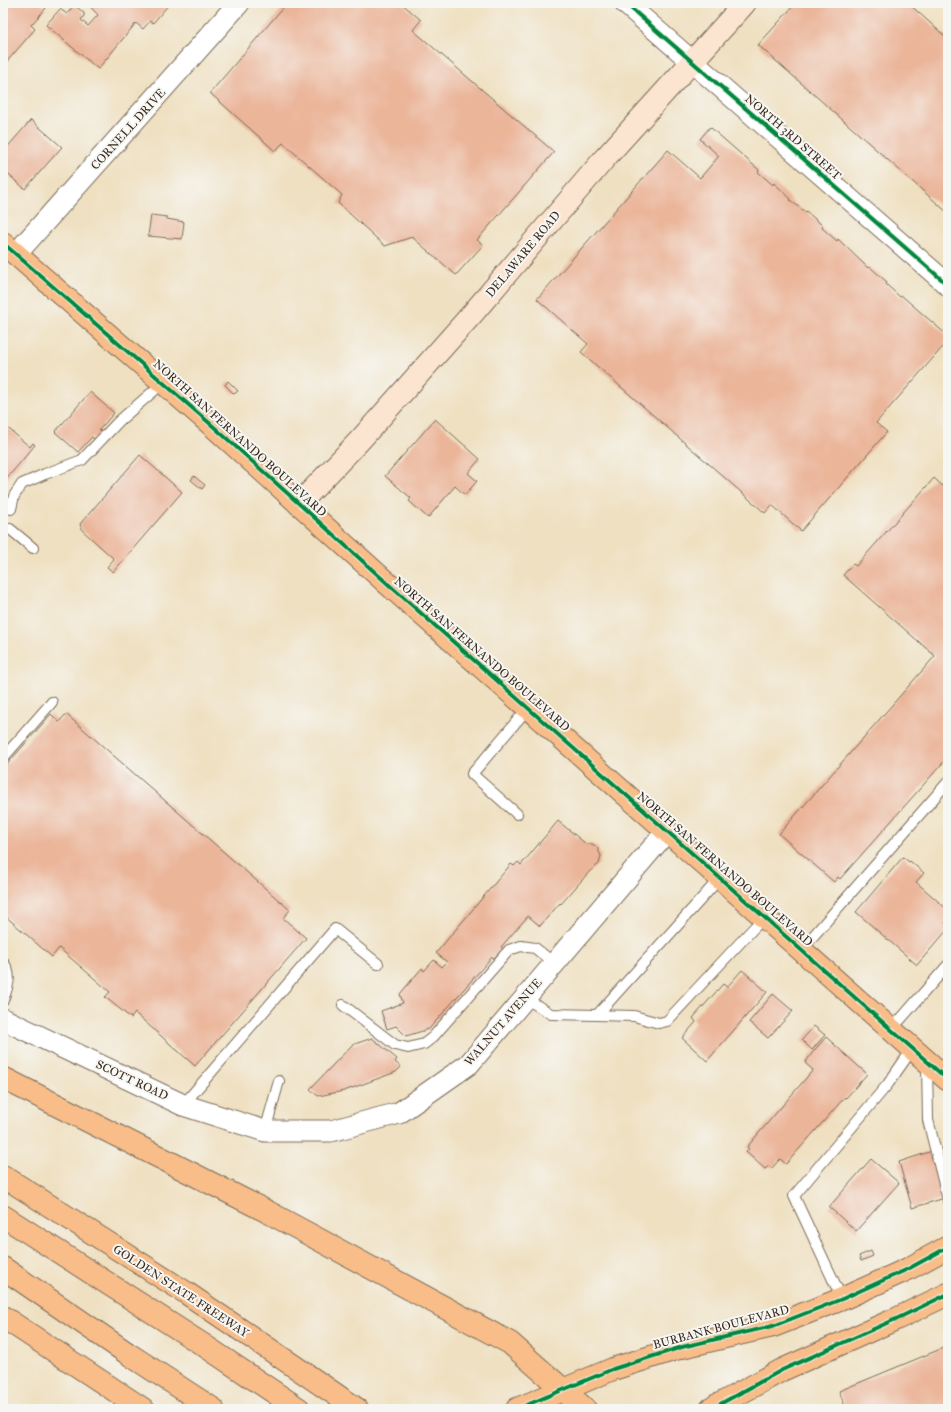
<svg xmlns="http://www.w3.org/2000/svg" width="951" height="1412" font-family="'IM FELL Great Primer',serif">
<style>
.building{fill:#ebb59a}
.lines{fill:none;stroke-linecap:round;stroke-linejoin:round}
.lane-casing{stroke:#7a6a57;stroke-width:12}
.street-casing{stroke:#7a6a57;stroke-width:23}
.secondary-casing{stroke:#7a6a57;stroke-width:24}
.primary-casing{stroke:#7a6a57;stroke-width:24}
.highway-casing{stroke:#7a6a57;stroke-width:24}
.lane{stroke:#fff;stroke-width:10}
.street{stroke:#fff;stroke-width:21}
.secondary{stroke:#fce5d0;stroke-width:22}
.primary{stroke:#f8bd89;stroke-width:22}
.highway{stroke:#f8bd89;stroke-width:22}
.cycleway-casing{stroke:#f6f6f2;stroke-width:6}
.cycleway{stroke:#00873e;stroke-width:4}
.labels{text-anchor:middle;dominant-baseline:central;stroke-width:4;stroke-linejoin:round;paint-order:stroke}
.street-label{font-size:12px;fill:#3b2a1e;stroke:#f6f6f2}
</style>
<rect width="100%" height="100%" fill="#f6f6f2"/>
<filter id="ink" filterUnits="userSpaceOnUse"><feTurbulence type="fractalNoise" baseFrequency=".025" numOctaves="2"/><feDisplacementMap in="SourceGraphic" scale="8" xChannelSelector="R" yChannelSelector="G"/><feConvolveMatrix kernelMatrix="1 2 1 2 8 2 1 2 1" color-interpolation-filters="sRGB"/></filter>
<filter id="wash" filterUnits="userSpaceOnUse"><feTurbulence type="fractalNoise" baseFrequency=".012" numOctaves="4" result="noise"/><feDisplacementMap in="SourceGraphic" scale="16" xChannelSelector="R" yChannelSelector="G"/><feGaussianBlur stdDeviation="0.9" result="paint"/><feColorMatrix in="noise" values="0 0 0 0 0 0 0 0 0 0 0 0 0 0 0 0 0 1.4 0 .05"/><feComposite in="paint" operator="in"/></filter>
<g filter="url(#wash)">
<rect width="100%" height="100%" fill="#efe0c1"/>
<g id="blocks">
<path class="building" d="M3,3H41L46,8L31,25L35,29L3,66Z
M87,3H170L153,23L150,21L143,29L136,23L98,69L46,25L60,9L67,14L74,5L84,13V16L81,20L88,26L98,15Z
M287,3H401L421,20L413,30L554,152L477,240L483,245L456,275L412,237L385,246L338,203L342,195L283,143L275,151L210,93Z
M796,3H908L948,39V213L758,45Z
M31,120L62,147L25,189L3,170V152Z
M710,127L759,170L758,172L773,185L774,183L791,199L790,200L805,212L806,211L823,226L822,228L837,241L838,239L868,268L870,267L887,282L886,284L900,297L902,296L948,336V341L876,423L887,432L801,531L772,505L765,513L581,352L588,344L537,299L668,150L700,178L719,156L700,139Z
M151,215L167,217V219L184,222L182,239L148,236Z
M228,381L238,391L234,394L225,385Z
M90,392L114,413L99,430L102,433L96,440L92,437L78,452L55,432Z
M435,419L480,459L468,473L477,481L465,495L455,486L428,518L409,501L411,498L385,476Z
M3,424L30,447L33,443L35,445L3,483Z
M140,455L182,492L113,572L107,567L114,559L82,530L80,524Z
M194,476L205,485L202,489L191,480Z
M934,478L948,491V757L840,879L838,877L834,882L779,834L935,656L843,575L853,564L856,566Z
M51,714L59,722L66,714L290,910L283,918L306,938L195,1066L135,1013L131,1018L105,997L110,992L59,948L52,957L3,914V769Z
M558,821L586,844H592L597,847L601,856L599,864L590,871L561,904L560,903L540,926L528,916L501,947L503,949L494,958L492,957L429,1029L406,1036L396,1026L387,1029L381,1011L403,1003L400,994L422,968L424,971L434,960L442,967L447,962L436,953L511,864L514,866L518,862L521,865Z
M903,857L909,862L910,861L924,873L916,882L948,910V920L945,923L948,925V929L917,965L856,912Z
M742,970L767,992L707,1061L682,1038L696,1022L693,1018L723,984L727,987Z
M773,994L793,1011L768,1038L749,1022Z
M814,1026L825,1035L812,1050L802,1040Z
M826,1037L867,1074L846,1098L845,1097L786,1164L780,1159L772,1168L769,1166L765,1169L746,1152L749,1149L747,1147L813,1070L805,1063L813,1052Z
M372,1038L397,1059L395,1062L401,1067L396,1072L344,1091L318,1096L310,1089L352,1045Z
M944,1149L948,1161V1197L912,1208L899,1162L935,1150Z
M871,1159L899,1183L856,1231L829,1207Z
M871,1251L873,1256L861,1261L859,1256Z
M948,1346V1409H846L839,1391Z"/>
</g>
</g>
<g filter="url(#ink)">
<use href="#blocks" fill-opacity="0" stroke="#7a6a57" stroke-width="1"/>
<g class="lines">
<g class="lane-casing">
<path id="lane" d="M11,509L14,496L22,484L45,474L82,460L119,421L163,383
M10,529L33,548
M3,758L52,702
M517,814L472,774L528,708
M720,878L597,1015L634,1016L659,1023L667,1021L764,917
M801,950L948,782
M3,962C13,975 8,986 3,1000
M525,998L551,1014L597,1015
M343,1005L395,1045L408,1048L424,1044L433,1037L509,950L521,946L535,948L555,964
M892,1029L948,965
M927,1063L928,1120L948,1200
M183,1105L335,929L378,964
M265,1131L279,1081
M842,1299L794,1196L888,1084L913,1048"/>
</g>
<g class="street-casing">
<path id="street" d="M625,3L948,285
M16,254L239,3
M3,1019L183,1105L265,1131H331L399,1113L469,1064L667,831"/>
</g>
<g class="secondary-casing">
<path id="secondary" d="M299,504L361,439L473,313L605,158L745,3"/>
</g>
<g class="primary-casing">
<path id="primary" d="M3,243L214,427L388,584L948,1080
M517,1409L613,1369L682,1347L773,1326L842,1299L908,1269L948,1247
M711,1409L782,1370L896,1319L948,1294"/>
</g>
<g class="highway-casing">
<path id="highway" d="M3,1078L268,1212L510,1343L585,1409
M3,1176L185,1292L357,1409
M3,1216L205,1346L299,1409
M3,1268L127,1353L213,1409
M3,1317L143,1409
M716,1409L717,1405"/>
</g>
<use href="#lane" class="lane"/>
<use href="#street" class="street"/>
<use href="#secondary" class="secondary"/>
<use href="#primary" class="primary"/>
<use href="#highway" class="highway"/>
<g class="cycleway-casing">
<path id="cycleway" d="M625,3L948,285
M3,243L214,427L388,584L948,1080
M517,1409L613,1369L682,1347L773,1326L842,1299L908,1269L948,1247
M711,1409L782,1370L896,1319L948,1294"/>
</g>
<use href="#cycleway" class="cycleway"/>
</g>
</g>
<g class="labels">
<g class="street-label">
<text transform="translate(128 129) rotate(-48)">CORNELL DRIVE</text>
<text transform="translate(793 137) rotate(41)">NORTH 3RD STREET</text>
<text transform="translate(523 254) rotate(-50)">DELAWARE ROAD</text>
<text transform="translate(240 438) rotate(42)">NORTH SAN FERNANDO BOULEVARD</text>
<text transform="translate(482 654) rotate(41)">NORTH SAN FERNANDO BOULEVARD</text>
<text transform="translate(725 869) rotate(41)">NORTH SAN FERNANDO BOULEVARD</text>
<text transform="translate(503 1022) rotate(-49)">WALNUT AVENUE</text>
<text transform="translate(132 1080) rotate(25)">SCOTT ROAD</text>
<text transform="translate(181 1291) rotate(33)">GOLDEN STATE FREEWAY</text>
<text transform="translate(721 1327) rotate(-15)">BURBANK BOULEVARD</text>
</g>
</g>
<rect width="951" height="1412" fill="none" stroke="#f6f6f2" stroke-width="16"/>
</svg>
